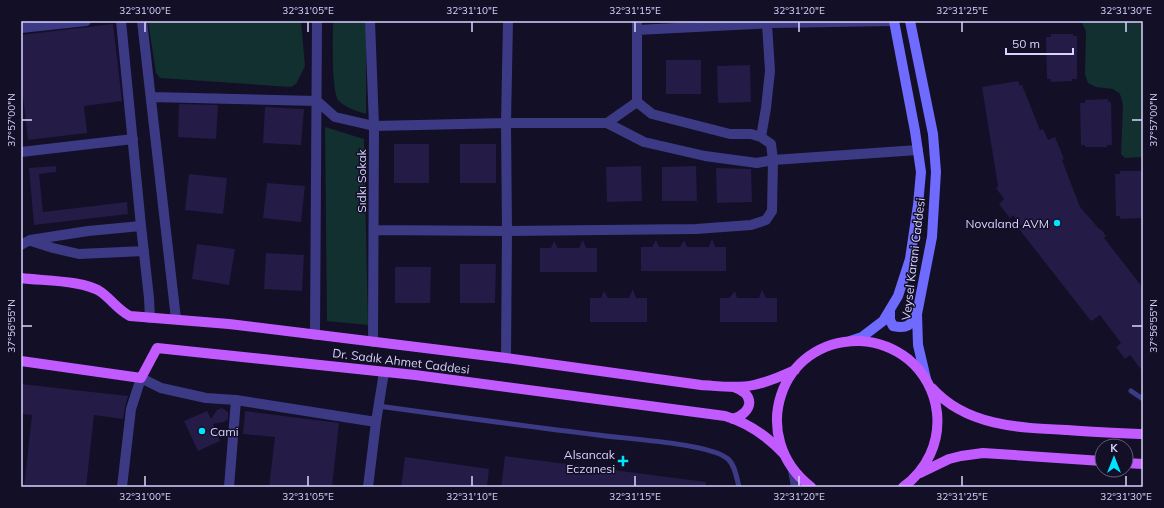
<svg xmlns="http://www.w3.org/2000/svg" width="1164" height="508" font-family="Mulish,sans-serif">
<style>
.green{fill:#12302f}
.building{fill:#241b47}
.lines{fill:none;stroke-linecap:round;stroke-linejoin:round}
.service{stroke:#3d3a85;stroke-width:5}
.minor{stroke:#3d3a85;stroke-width:10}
.tertiary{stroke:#3d3a85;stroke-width:10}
.secondary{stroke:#6f6bff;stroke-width:10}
.primary{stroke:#c25bff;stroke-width:10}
.ticks{fill:none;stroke:#d9d4ff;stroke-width:1.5}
.poi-dot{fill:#00e5ff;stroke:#130f26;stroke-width:1.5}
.labels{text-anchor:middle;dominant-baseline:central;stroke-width:3;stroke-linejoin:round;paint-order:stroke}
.street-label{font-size:12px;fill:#d9d4ff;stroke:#130f26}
.poi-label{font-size:12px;fill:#d9d4ff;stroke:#130f26;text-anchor:end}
.neatline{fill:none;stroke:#d9d4ff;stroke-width:1.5}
.ticks-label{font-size:10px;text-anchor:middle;fill:#d9d4ff}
</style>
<rect width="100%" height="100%" fill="#130f26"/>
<path class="green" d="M148,21H301L305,66L296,84L291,87L160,78L156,73Z
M333,21H366V114C357,111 346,108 339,101C331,94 333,35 333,21Z
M1056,21H1143V157L1125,158L1121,154L1123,105L1120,94L1113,89L1096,87L1088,83L1085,74L1086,31L1081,21Z
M325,127L364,139L368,325L327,321Z"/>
<path class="building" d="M113,24L122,101L84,106L87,133L28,140L21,80V35Z
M1051,34H1073V36H1077V79H1072V81L1051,82V79H1047L1046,37H1051Z
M666,60H701V94H666Z
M750,65L751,102L718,103L717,66Z
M1018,81L1020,86L1022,85L1040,130L1043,129L1048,140L1055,137L1064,159L1062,160L1080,207L1100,230L1101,229L1106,236L1104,238L1143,288V372L1130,355L1125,359L1116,347L1121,343L1100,315L1091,321L1019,229L1022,227L1013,215L1010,218L999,204L1004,199L996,188L998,186L982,87Z
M1108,99V102H1111L1112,145H1107V147H1085V145H1081L1080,103H1085V100Z
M179,104L218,105L216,139L178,137Z
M265,107L304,109L301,145L263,143Z
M394,144H429V183H394Z
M460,144H496V183H460Z
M56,166V172L39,174L43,212L127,202L128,214L34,225L29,168Z
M641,166L642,201L607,202L606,167Z
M696,166L697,201H662V167Z
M716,168L751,169L752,202L717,203Z
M1120,171H1143V216H1141V218L1120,219V216H1116L1115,174H1120Z
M189,174L227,178L223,214L185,210Z
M267,183L305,186L301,222L263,218Z
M712,239L715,247H726V271H641V247H652L656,240L659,247H680L684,240L687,247H709Z
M583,240L586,248H597V272H540V248H551L554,241L558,248H579Z
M197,244L235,249L229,285L192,279Z
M266,253L304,255L302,291L264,289Z
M460,264H496L495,303H460Z
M395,267H431L430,303H395Z
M633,289L636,298H647V322H590V298H601L604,291L608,298H629Z
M762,290L766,298H777V322H720V298H729L735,291L737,298H759Z
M21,384L128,396L125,407L123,419L94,415L86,487H24L32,415L21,414Z
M222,408L228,412V419L224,422L213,424L220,441L198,451L184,421L207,411L211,419L217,410Z
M245,411L339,423L332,487H269L275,437L243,434Z
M505,456L706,482L705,487H501Z
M405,457L489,469L487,487H401Z"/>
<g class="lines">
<path class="service" d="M1131,391L1143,399
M378,406C451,416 524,426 598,435C626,439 709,443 728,459C735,465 737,479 739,487"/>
<path class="minor" d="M121,21L141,226
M142,21L176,319
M370,21L374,126L373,342
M21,28L86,21
M637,30L773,23L894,21
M151,97L317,101L335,117L374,126L506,123H607L644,142L705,156L757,163L773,160L918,150
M607,123L637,102V21
M761,137L766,108L770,71L767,24
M21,152L133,139
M374,230L507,231L696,229L751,225L766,220L772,211L773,160L771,144L761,137L751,134H730L652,114L637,102
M31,241L53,248L79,254L144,251
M21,245L30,240L88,231L141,226L149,298L150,318
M315,335L317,21
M506,358L507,231L506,123L508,21
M122,487L131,409L141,378L161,388L206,398L236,400L376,422
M229,487L236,400
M368,487L376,422L384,372"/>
<path class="tertiary" d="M793,470L796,487"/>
<path class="secondary" d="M910,21L933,134L936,172L932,237L917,314L918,345L926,379
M890,310V320L893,326C907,329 910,326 917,314
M850,341L862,337L883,321L898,296L910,259L918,205L921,172L915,131L894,21"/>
<path class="primary" d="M21,278C43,281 84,280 101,292C112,300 118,310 130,316L229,324L506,358L701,385C719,386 737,389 754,385C768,382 782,376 795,370
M21,361L141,378L157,348L415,375L725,416C749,423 767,436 784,454
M932,388C966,426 1019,428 1067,430C1092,432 1118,433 1143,434
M733,419C753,412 756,395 734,387
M1126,463L1143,464
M920,473L949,459L961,456L983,453L1102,461
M811,487C747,438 779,339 860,341C877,342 894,348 908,359C924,372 935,392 937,413C940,442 927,470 903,487"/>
</g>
<path class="ticks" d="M145,22V32M308,22V32M472,22V32M635,22V32M799,22V32M962,22V32M1126,22V32M22,120H32M1132,120H1142M22,326H32M1132,326H1142M145,476V486M308,476V486M472,476V486M635,476V486M799,476V486M962,476V486M1126,476V486"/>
<g class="poi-dot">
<circle cx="1057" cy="223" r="4"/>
<circle cx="202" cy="431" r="4"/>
<path d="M621 455h4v4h4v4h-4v4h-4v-4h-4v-4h4z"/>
</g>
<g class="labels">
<g class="street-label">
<text transform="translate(361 181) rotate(-90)">Sıdkı Sokak</text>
<text transform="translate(913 259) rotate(-83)">Veysel Karani Caddesi</text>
<text transform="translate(401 361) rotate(7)">Dr. Sadık Ahmet Caddesi</text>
</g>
<g class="poi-label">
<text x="1049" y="223">Novaland AVM</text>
<text x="210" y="431" text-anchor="start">Cami</text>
<text x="615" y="454">Alsancak<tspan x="615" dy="14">Eczanesi</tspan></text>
</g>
</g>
<rect width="1164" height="508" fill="none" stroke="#130f26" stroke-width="44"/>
<g transform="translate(1114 458)"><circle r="19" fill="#130f26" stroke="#625e7d"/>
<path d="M0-3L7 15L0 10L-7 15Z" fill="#00e5ff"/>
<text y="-6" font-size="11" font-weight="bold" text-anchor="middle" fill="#d9d4ff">K</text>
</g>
<path d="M1006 48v6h67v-6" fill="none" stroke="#d9d4ff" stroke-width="2"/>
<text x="1012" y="48" font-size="12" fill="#d9d4ff" stroke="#130f26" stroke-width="3" paint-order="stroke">50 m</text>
<rect x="22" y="22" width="1120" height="464" class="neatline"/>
<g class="ticks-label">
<text x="145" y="14">32°31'00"E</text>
<text x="308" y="14">32°31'05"E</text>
<text x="472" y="14">32°31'10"E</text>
<text x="635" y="14">32°31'15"E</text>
<text x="799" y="14">32°31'20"E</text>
<text x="962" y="14">32°31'25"E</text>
<text x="1126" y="14">32°31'30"E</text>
<text transform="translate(11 120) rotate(-90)" y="4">37°57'00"N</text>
<text transform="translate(1153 120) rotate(-90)" y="4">37°57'00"N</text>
<text transform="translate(11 326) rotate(-90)" y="4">37°56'55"N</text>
<text transform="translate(1153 326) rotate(-90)" y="4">37°56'55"N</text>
<text x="145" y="500">32°31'00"E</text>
<text x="308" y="500">32°31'05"E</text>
<text x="472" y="500">32°31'10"E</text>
<text x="635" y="500">32°31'15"E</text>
<text x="799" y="500">32°31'20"E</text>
<text x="962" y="500">32°31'25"E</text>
<text x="1126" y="500">32°31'30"E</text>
</g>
</svg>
